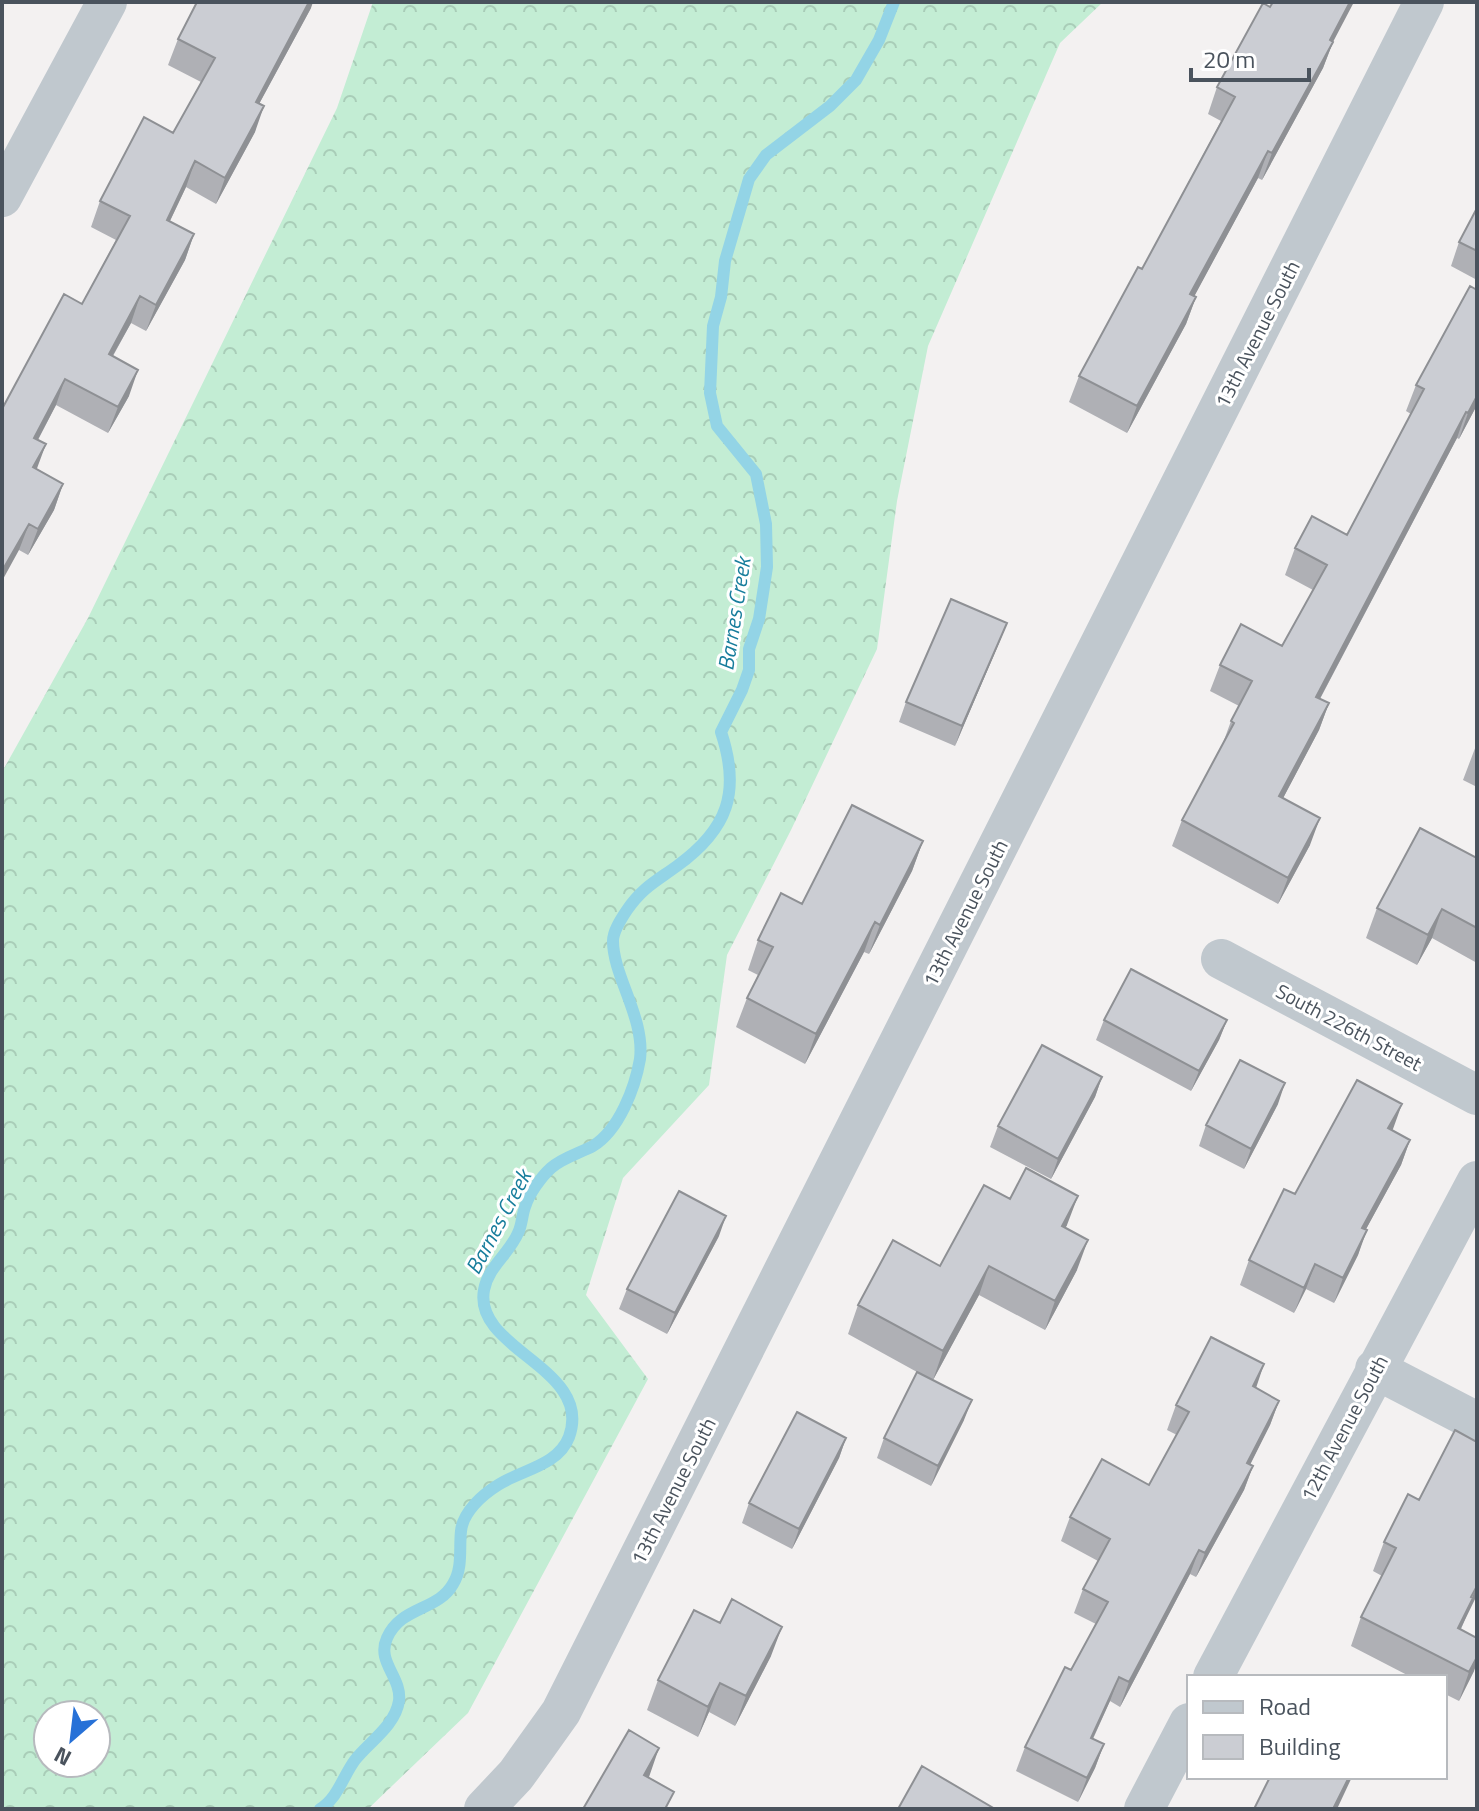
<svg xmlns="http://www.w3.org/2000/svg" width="1479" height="1811" font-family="'Titillium Web',sans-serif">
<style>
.forest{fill:url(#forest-crowns);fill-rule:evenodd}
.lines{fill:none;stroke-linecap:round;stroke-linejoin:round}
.stream{stroke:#93d4e6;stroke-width:12}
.minor{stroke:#c0c8ce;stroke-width:40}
.wall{fill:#afb0b5}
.shaded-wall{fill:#8e9094}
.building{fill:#cbcdd3;stroke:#8e9094;stroke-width:2}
.labels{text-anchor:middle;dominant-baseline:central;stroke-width:6;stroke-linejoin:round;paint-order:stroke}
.street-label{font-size:20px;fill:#4a535d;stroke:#fff}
.water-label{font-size:22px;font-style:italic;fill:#177d9c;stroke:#fff}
</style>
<defs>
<pattern id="forest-crowns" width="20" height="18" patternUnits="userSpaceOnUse" patternTransform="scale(2)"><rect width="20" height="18" fill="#c3edd4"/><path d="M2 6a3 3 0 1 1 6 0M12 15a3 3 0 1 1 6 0" fill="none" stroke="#a9cdb8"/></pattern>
</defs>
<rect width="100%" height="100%" fill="#f3f1f1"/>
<path class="forest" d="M373,2H1103L1060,43L928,346L897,501L877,649L791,830L727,955L709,1085L623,1178L586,1295L648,1379L468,1713L368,1809H2V772L88,618L337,108ZM48,1715H96V1763H48Z"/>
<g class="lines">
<path class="stream" d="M320,1809C338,1798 343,1776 355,1760C369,1742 395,1726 399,1701C402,1677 376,1662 387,1638C401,1606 438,1611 453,1584C463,1568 459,1549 461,1531C463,1512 482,1495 498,1485C521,1470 558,1466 569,1437C594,1368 473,1350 484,1290C488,1267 509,1254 518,1233C522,1225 522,1215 525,1207C529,1194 541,1177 551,1168C562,1158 580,1153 593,1146C619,1130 635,1088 640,1059C645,1018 613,976 613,941C613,931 621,919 627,910C642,888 655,882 677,866C728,829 741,792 721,732L742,690L749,670V649L759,619L767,567L766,524L756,474L717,426L710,393L713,326L721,297L725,261L749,179L766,155L830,106L856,80L879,40L894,2"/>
<path class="minor" d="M2,197L107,2
M1221,959L1477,1095
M1375,1369L1477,1422
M1213,1677L1477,1181
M484,1809L516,1775L561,1712L1424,2
M1144,1809L1189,1723"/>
</g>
<path class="wall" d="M1270,7L1333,42L1323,68L1262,180L1258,178L1194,296L1196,297L1186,324L1127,433L1069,402L1079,376L1142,269L1221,121L1208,114L1217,87Z
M311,8L259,104L255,132L216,204L186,187L170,221L194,234L185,260L146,331L131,323L113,356L129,396L108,433L56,405L38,440L37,469L63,484L54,510L28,555L19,550L2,409L82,304L116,240L91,227L100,201L173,133L201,82L168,65L178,39Z
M1477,208V280L1451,266L1459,242Z
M1416,385L1477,405L1459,439L1457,438L1320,699L1329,703L1319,730L1283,798L1310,845L1278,904L1172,846L1182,820L1223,743L1231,721L1239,706L1210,691L1220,665L1282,646L1313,590L1285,575L1295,548L1347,535L1411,414L1406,411Z
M1007,623L999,643L955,746L899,722L906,702Z
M1477,743V787L1463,780Z
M923,841L912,871L869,954L864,952L805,1064L736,1027L747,998L758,975L748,970L758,940L802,904Z
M1477,858V963L1432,938L1417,965L1366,938L1377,908Z
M1104,1020H1227L1219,1040L1191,1091L1096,1040Z
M1102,1077L1095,1097L1051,1179L990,1147L998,1126Z
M1278,1104L1244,1169L1199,1146L1206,1125Z
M1392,1130L1410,1140L1401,1165L1366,1229L1358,1255L1334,1303L1306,1289L1294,1313L1240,1285L1249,1260L1295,1194Z
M1010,1199L1067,1225L1065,1228L1077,1270L1045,1330L979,1295L933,1380L964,1420L931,1486L877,1458L884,1438L917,1372L848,1334L858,1305L940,1266Z
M719,1236L667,1334L619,1309L627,1289Z
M1255,1388L1279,1401L1270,1425L1250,1464L1253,1466L1244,1490L1196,1577L1190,1574L1120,1707L1110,1701L1093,1739L1104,1744L1095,1768L1078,1802L1016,1771L1025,1747L1071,1670L1096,1624L1074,1613L1083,1589L1098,1561L1061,1541L1070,1517L1149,1485L1177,1435L1167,1430L1176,1405Z
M846,1438L839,1458L792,1549L742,1523L749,1503Z
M1408,1494L1468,1612L1461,1629L1474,1671L1459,1701L1445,1694V1677H1411L1351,1646L1361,1617L1382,1576L1373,1571L1384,1542Z
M771,1656L735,1726L709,1712L698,1737L647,1710L658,1680Z"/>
<path class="shaded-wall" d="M309,2H313L311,8L246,128L256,102Z
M1350,2H1354L1333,42L1323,68L1262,180L1272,153Z
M264,106L255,132L216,204L225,178Z
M1268,151L1258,178L1181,321L1190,294Z
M195,161L186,187L158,246L167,220Z
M194,234L185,260L146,331L156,305Z
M140,296L131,323L99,380L109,354Z
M1196,297L1186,324L1127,433L1137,406Z
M138,370L129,396L108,433L118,407Z
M65,379L56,405L25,464L34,438Z
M1477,396V405L1459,439L1468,413Z
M1466,412L1457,438L1307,723L1316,697Z
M46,444L36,471L33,467Z
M63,484L54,510L28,555L38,529Z
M29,524L19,550L2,581V571Z
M1007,623L999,643L955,746L962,726Z
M1329,703L1319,730L1270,823L1279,796Z
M1320,818L1310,845L1278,904L1288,878Z
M923,841L912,871L869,954L880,925Z
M1442,909L1432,938L1417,965L1428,935Z
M875,922L864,952L805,1064L816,1034Z
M1227,1020L1219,1040L1191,1091L1199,1071Z
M1102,1077L1095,1097L1051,1179L1058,1159Z
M1285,1083L1278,1104L1244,1169L1251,1149Z
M1402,1104L1393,1129L1379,1154L1388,1128Z
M1410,1140L1401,1165L1353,1253L1362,1228Z
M1078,1196L1067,1225L1051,1256L1062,1226Z
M726,1216L719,1236L667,1334L675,1313Z
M1367,1230L1358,1255L1334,1303L1343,1278Z
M1088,1240L1077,1270L1045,1330L1055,1301Z
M1315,1264L1306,1289L1294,1313L1304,1288Z
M989,1266L979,1295L933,1380L943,1351Z
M1264,1364L1256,1388L1253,1386Z
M972,1400L964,1420L931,1486L938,1466Z
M1279,1401L1270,1425L1239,1487L1247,1463Z
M846,1438L839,1458L792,1549L799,1529Z
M1253,1466L1244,1490L1196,1577L1205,1553Z
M1199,1550L1190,1574L1120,1707L1129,1682Z
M1477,1586V1595L1447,1657L1458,1628Z
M782,1627L771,1656L735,1726L746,1696Z
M1477,1657V1663L1474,1671L1459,1701L1469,1672Z
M1119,1677L1110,1701L1082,1762L1091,1738Z
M720,1683L709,1712L698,1737L708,1707Z
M1104,1744L1095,1768L1078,1802L1087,1778Z
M659,1748L649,1777L633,1805L644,1775Z
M1349,1777H1352L1337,1809H1333Z"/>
<path class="building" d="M197,2H309L256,102L264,106L225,178L195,161L167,220L194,234L156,305L140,296L109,354L138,370L118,407L65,379L34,438L46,444L33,467L63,484L38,529L29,524L2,571V409L64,294L82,304L130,216L100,201L144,117L173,133L215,58L178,39Z
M1273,2H1350L1330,40L1333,42L1272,153L1268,151L1190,294L1196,297L1137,406L1079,376L1138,267L1142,269L1235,97L1217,87L1263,3L1270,7Z
M1477,208V251L1459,242Z
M1470,286L1477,290V396L1468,413L1466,412L1316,697L1329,703L1279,796L1320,818L1288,878L1182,820L1234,723L1231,721L1252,681L1220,665L1241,624L1282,646L1327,565L1295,548L1312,516L1347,535L1424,389L1416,385Z
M951,599L1007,623L962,726L906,702Z
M852,805L923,841L880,925L875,922L816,1034L747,998L773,947L758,940L781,893L802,904Z
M1420,828L1477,858V928L1442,909L1428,935L1377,908Z
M1131,969L1227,1020L1199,1071L1104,1020Z
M1042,1045L1102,1077L1058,1159L998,1126Z
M1240,1060L1285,1083L1251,1149L1206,1125Z
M1357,1080L1402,1104L1388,1128L1410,1140L1362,1228L1367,1230L1343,1278L1315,1264L1304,1288L1249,1260L1284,1189L1295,1194Z
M1026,1168L1078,1196L1062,1226L1088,1240L1055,1301L989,1266L943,1351L858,1305L893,1240L940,1266L984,1185L1010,1199Z
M679,1191L726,1216L675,1313L627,1289Z
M1211,1337L1264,1364L1253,1386L1279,1401L1247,1463L1253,1466L1205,1553L1199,1550L1129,1682L1119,1677L1091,1738L1104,1744L1087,1778L1025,1747L1065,1667L1071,1670L1108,1602L1083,1589L1110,1539L1070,1517L1102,1459L1149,1485L1189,1412L1176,1405Z
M917,1372L972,1400L938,1466L884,1438Z
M797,1412L846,1438L799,1529L749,1503Z
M1455,1430L1477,1442V1586L1471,1597L1473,1598L1458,1628L1477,1638V1657L1469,1672L1361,1617L1396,1548L1384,1542L1408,1494L1419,1500Z
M732,1599L782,1627L746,1696L720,1683L708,1707L658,1680L694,1610L720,1623Z
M629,1730L659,1748L644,1775L674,1792L665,1809H583Z
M922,1766L995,1809H898Z
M1270,1777H1349L1333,1809H1254Z"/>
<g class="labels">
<g class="street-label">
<text transform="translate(1257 334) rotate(-63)">13th Avenue South</text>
<text transform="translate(965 913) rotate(-63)">13th Avenue South</text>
<text transform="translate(1349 1027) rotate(28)">South 226th Street</text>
<text transform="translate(1344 1428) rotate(-62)">12th Avenue South</text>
<text transform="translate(673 1491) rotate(-63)">13th Avenue South</text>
</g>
<g class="water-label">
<text transform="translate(734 614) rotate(-81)">Barnes Creek</text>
<text transform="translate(498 1222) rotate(-62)">Barnes Creek</text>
</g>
</g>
<rect width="1479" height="1811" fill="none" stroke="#4a535d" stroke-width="8"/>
<rect x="1187" y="1675" width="260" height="104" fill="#ffffff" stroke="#b7babe" stroke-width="2"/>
<rect x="1203" y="1701" width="40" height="12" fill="#c0c8ce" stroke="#b7babe" stroke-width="2"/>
<text x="1259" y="1715" font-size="24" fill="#4a535d">Road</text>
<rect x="1203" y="1735" width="40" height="24" fill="#cbcdd3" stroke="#b7babe" stroke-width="2"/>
<text x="1259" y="1755" font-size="24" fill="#4a535d">Building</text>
<g transform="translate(72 1739) rotate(208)"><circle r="38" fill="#ffffff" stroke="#b7babe" stroke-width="2"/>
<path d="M0-6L14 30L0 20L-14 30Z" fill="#2771d7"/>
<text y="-12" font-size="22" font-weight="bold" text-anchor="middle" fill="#4a535d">N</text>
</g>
<path d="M1191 68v12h118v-12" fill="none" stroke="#4a535d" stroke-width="4"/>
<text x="1203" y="68" font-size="24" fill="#4a535d" stroke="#ffffff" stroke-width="6" paint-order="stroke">20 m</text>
</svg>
